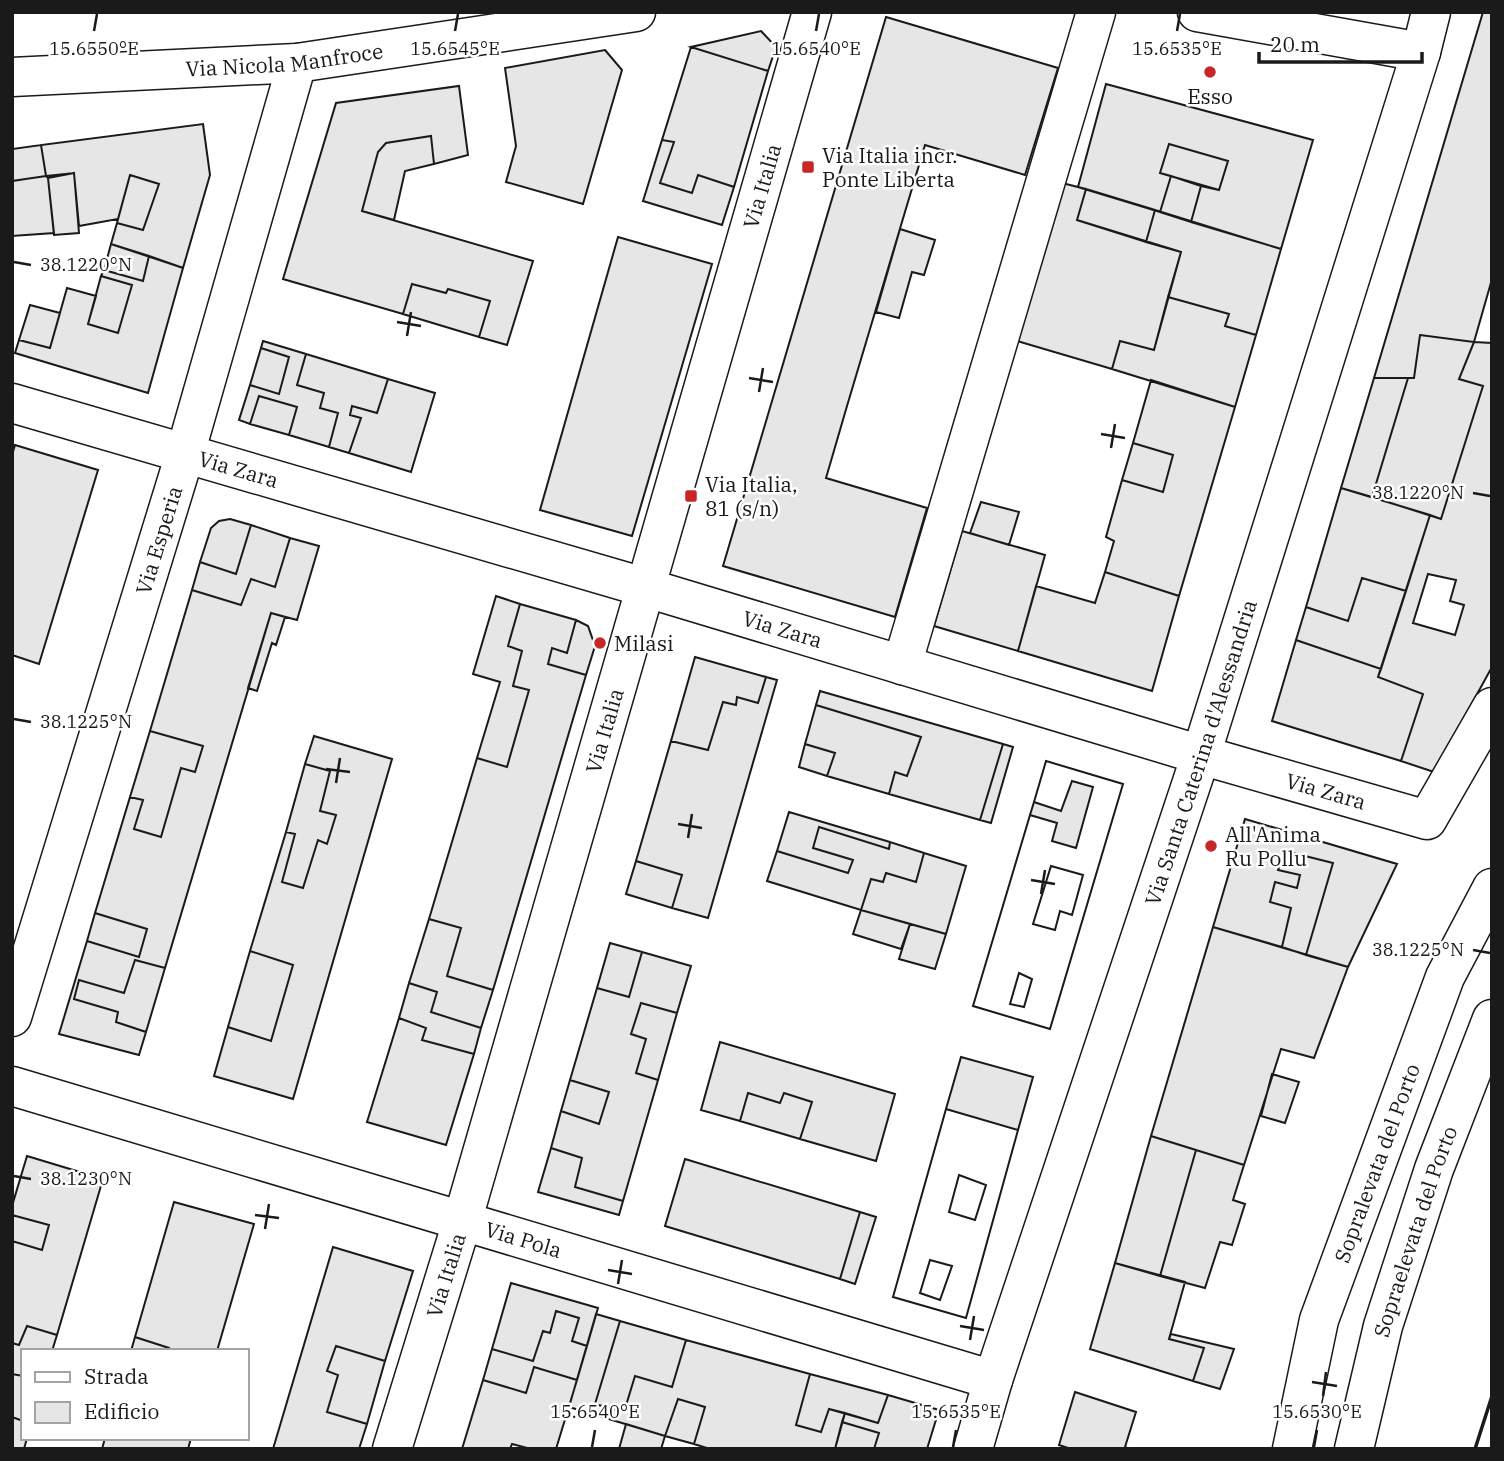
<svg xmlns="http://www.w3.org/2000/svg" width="1504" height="1461" font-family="'IBM Plex Serif',serif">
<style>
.building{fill:#e6e6e6;stroke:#1a1a1a;stroke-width:2;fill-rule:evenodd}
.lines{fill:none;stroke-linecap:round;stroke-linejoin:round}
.minor-casing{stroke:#1a1a1a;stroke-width:41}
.major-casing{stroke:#1a1a1a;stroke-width:41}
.minor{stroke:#fff;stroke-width:38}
.major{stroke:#fff;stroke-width:38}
.wall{stroke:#1a1a1a;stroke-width:3.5}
.ticks{fill:none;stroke:#1a1a1a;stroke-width:2.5}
.poi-dot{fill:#c62828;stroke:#fff;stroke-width:2.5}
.labels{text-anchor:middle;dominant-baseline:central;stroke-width:5;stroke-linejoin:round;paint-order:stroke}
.street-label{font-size:21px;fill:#1a1a1a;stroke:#fff}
.poi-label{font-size:21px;fill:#1a1a1a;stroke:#fff;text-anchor:start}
.ticks-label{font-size:18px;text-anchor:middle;fill:#1a1a1a;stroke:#fff;stroke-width:5;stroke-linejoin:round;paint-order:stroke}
</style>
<rect width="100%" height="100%" fill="#fff"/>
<path class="building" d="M1483,12H1492V279L1474,342L1420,335L1414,378H1374Z
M886,17L1058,68L1025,175L925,145L847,406L826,478L927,508L895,617L723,566Z
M761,31L776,47L768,71L691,47Z
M691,47L768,71L734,187L698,175L692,193L660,183L674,142L662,140Z
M605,50L622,70L583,204L506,182L516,146L505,68Z
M1106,84L1313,140L1281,249L1191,222L1201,186L1219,190L1228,161L1169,144L1160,173L1171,176L1160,212L1078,187Z
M459,86L468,155L434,164L431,136L386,143L378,152L362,211L533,261L507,345L479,337L490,301L448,289L446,293L412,284L403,314L283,279L336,103Z
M203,124L210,175L183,268L111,244L117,223L143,230L159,184L130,175L118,219L79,226L74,173L46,176L41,145Z
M431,136L434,164L405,171L394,220L362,211L378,152L386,143Z
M662,140L674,142L660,183L692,193L698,175L734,187L722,225L643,201Z
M1169,144L1228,161L1219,190L1160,173Z
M41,145L46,176L12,181V149Z
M74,173L79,233L54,235L48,178Z
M130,175L159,184L143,230L117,223Z
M46,176L48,178L54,233L12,236V181Z
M1171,176L1201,186L1191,222L1160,212Z
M1062,183L1086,189L1077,220L1181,252L1154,350L1120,341L1112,369L1017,341Z
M1086,189L1155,210L1146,242L1077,220Z
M1155,210L1281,249L1256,335L1225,326L1229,314L1168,297L1181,252L1146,242Z
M900,229L935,240L924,275L912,272L899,318L876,312Z
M618,237L712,264L632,536L540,510Z
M111,244L149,256L143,281L104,270Z
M149,256L183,268L148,393L15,353L19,340L50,348L67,288L96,296L88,324L118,333L132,285L101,276L104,270L143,281Z
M101,276L132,285L118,333L88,324Z
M412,284L446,293L448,289L490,301L479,337L403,314Z
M1168,297L1229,314L1225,326L1256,335L1235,407L1112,369L1120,341L1154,350Z
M30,305L60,313L50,348L19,340Z
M1420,335L1474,342L1459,379L1483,386L1441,519L1372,497L1408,378H1414Z
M263,341L306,354L297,385L324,393L320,408L338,413L329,447L289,435L297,407L259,396L250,424L239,420L250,385L279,394L289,357L261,348Z
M1474,342L1492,343V667L1434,772L1401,761L1423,694L1378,677L1430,515L1441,519L1483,386L1459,379ZM1428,574L1456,580L1450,601L1464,605L1455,635L1413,623Z
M261,348L289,357L279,394L250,385Z
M306,354L388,379L377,413L352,406L350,415L361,418L349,453L329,447L338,413L320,408L324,393L297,385Z
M1374,378H1408L1372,497L1341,488Z
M388,379L435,393L411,472L349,453L361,418L350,415L352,406L377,413Z
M1151,380L1235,407L1179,596L1105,572L1114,541L1106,537L1122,480L1163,492L1173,455L1133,443Z
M259,396L297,407L289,435L250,424Z
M1133,443L1173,455L1163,492L1122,480Z
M15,445L98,470L39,664L12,655V455Z
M1341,488L1430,515L1406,591L1362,578L1348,621L1306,607Z
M981,502L1019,512L1009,545L970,533Z
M230,519L251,525L236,574L200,562L211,528L219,521Z
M251,525L290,538L275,587L251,579L241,605L192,590L200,562L236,574Z
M962,531L1045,555L1018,651L934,626Z
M290,538L319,546L297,620L271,613L165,968L135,960L124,993L79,980L74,999L118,1012L116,1022L146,1032L139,1055L59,1034L87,941L139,957L147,929L95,913L130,797L143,800L134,829L161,837L181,768L195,772L203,746L150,731L192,590L241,605L251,579L275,587Z
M1105,572L1179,596L1152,691L1018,651L1036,586L1095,603Z
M1362,578L1406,591L1381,669L1296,640L1306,607L1348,621Z
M496,596L520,604L508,646L522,651L513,686L529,690L507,767L477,758L500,682L473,674Z
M520,604L576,620L567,653L552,648L548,664L586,675L493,990L447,976L461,928L429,919L477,758L507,767L529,690L513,686L522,651L508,646Z
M271,613L285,617L276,645L272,643L257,691L248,688Z
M576,620L588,626L595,646L586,675L548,664L552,648L567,653Z
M1296,640L1381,669L1378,677L1423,694L1401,761L1272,721Z
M695,657L766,677L758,703L737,697L736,705L723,702L708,750L671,741Z
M766,677L777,680L708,918L672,908L682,875L636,861L671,741L708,750L723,702L736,705L737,697L758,703Z
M820,691L1003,744L980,820L889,794L895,772L907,776L921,737L816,705Z
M816,705L921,737L907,776L895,772L889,794L827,776L835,753L805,744Z
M150,731L203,746L195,772L181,768L161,837L134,829L143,800L130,797Z
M314,736L392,759L293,1099L214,1076L228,1027L271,1041L293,965L250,951L286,832L295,834L282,882L303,888L318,840L327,844L336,815L320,811L330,771L305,764Z
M805,744L835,753L827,776L799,767Z
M1003,744L1013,747L991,823L980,820Z
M1046,761L1123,784L1050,1029L973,1006L1030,815L1057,823L1052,841L1076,848L1093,787L1072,781L1061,811L1034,802ZM1051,866L1083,875L1072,915L1060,911L1055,930L1033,924ZM1019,973L1032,979L1024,1007L1010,1004Z
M1046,761L1123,784L1050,1029L973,1006L1030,815L1057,823L1052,841L1076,848L1093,787L1072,781L1061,811L1034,802Z
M305,764L330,771L320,811L336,815L327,844L318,840L303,888L282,882L295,834L286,832Z
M1072,781L1093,787L1076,848L1052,841L1057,823L1030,815L1034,802L1061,811Z
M789,812L890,842L889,849L819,827L813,848L853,860L848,873L777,851Z
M1245,819L1397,864L1348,967L1306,955L1333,863L1285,851L1278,870L1300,875L1297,888L1275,882L1270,902L1291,908L1282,947L1213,927Z
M819,827L889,849L890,842L924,853L916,882L886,873L883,882L871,879L861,910L767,881L777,851L848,873L853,860L813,848Z
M1285,851L1333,863L1306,955L1282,947L1291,908L1270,902L1275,882L1297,888L1300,875L1278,870Z
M924,853L966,866L946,934L861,910L871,879L883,882L886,873L916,882Z
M636,861L682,875L672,908L626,894Z
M1051,866L1083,875L1072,915L1060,911L1055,930L1033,924Z
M861,910L910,924L901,949L853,934Z
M95,913L147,929L139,957L87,941Z
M429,919L461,928L447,976L493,990L481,1028L431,1012L437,992L409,983Z
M910,924L946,934L935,969L899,959Z
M1213,927L1348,967L1314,1058L1281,1049L1244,1165L1151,1136Z
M610,943L642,952L629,997L597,988Z
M250,951L293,965L271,1041L228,1027Z
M642,952L691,966L677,1013L641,1003L631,1034L646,1039L636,1073L658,1080L623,1201L575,1187L582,1158L551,1148L561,1111L599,1124L609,1092L570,1080L597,988L629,997Z
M135,960L165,968L146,1032L116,1022L118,1012L74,999L79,980L124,993Z
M1019,973L1032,979L1024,1007L1010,1004Z
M409,983L437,992L431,1012L481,1028L474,1054L422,1040L426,1028L399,1018Z
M641,1003L677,1013L658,1080L636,1073L646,1039L631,1034Z
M399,1018L426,1028L422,1040L474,1054L446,1145L367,1122Z
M720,1042L895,1094L876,1161L800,1139L812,1102L784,1093L780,1103L748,1093L740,1121L701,1110Z
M961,1057L1033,1077L1018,1130L946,1109Z
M1272,1074L1299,1082L1285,1123L1261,1116Z
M570,1080L609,1092L599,1124L561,1111Z
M748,1093L780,1103L784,1093L812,1102L800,1139L740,1121Z
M946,1109L1018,1130L966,1318L893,1297ZM959,1175L986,1185L975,1220L949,1212ZM930,1260L952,1266L940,1300L920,1293Z
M946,1109L1018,1130L966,1318L893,1297Z
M1151,1136L1196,1150L1160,1276L1115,1263Z
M551,1148L582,1158L575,1187L623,1201L619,1215L538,1192Z
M1196,1150L1244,1165L1233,1200L1245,1204L1232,1245L1220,1242L1205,1288L1160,1276Z
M27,1156L103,1179L57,1335L27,1326L19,1345L12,1343V1241L42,1250L49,1225L12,1215V1206Z
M685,1159L860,1212L840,1279L665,1226Z
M959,1175L986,1185L975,1220L949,1212Z
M174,1202L254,1224L217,1351H168L169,1348L135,1337Z
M860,1212L876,1217L855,1284L840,1279Z
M12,1215L49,1225L42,1250L12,1241Z
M333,1247L413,1271L385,1361L336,1346L327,1371L338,1375L327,1412L367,1424L359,1449H273Z
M930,1260L952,1266L940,1300L920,1293Z
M1115,1263L1185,1282L1169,1339L1204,1348L1193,1381L1090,1349Z
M511,1283L598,1308L587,1346L572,1341L579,1318L556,1311L550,1333L543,1331L533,1361L492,1349Z
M556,1311L579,1318L572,1341L587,1346L577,1380L534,1367L526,1393L483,1380L492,1349L533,1361L543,1331L550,1333Z
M596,1314L620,1321L595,1404L624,1412L635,1376L672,1387L686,1340L810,1374L796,1425L821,1432L829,1409L845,1413L835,1449H710L694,1444L705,1407L678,1399L665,1436L569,1407Z
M620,1321L686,1340L672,1387L635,1376L624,1412L595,1404Z
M27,1326L57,1335L52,1351H23V1376L12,1374V1343L19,1345Z
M1171,1334L1234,1349L1220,1389L1193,1381L1204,1348L1169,1339Z
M135,1337L169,1348L168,1351H131Z
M336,1346L385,1361L367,1424L327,1412L338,1375L327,1371Z
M534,1367L577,1380L556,1449H531L512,1444L510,1449H462L483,1380L526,1393Z
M12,1374L23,1376V1421L12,1417Z
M810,1374L888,1395L878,1423L829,1409L821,1432L796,1425Z
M1075,1392L1136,1412L1125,1447L1129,1449H1071L1059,1445Z
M888,1395L939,1410L927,1449H874L879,1433L842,1422L845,1413L878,1423Z
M678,1399L705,1407L694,1444L665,1436Z
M12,1417L23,1421V1438H27L24,1449H12Z
M842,1422L879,1433L874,1449H835Z
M626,1424L665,1436L661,1449H619Z
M105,1438H191L188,1449H102Z"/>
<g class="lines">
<g class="minor-casing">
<g id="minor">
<path d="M1197,12L1421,52"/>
<path id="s1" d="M12,77L297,63L636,12"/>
<path id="s2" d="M12,403L647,588L1201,755L1427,820L1492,707"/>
<path d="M902,665L1096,12"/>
<path id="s3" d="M12,1017L185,454L297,63"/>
<path id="s4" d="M12,1086L993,1380"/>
<path id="s5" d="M392,1449L462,1222L812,12"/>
<path id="s6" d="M973,1449L993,1380L1201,755L1421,52L1431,12"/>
</g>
</g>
<g class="major-casing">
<g id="major">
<path id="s7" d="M1292,1449L1319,1320L1445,977L1492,888"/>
<path id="s8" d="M1354,1449L1383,1326L1434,1169L1492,1019"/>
</g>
</g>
<use href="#minor" class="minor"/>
<use href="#major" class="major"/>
<path class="wall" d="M1475,1449L1492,1396"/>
</g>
<path class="ticks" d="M94,31L97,14M455,31L458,14M816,31L819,14M1177,31L1180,14M14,262L31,265M397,322L421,326M407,336L411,312M749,378L773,382M759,392L763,368M1101,434L1125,438M1111,448L1115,424M1473,493L1490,496M14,719L31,722M326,769L350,772M336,783L340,758M678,824L702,828M688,838L692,814M1031,880L1055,884M1041,894L1045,870M1473,950L1490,953M14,1176L31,1179M255,1215L279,1218M265,1229L269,1204M608,1270L632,1274M618,1284L622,1260M960,1326L984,1330M970,1340L974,1316M1312,1382L1337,1386M1323,1396L1326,1372M592,1447L595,1430M953,1447L956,1430M1314,1447L1317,1430"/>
<g class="poi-dot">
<circle cx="1210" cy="72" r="7"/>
<rect x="801" y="160" width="14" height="14" rx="3.5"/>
<rect x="684" y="489" width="14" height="14" rx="3.5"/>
<circle cx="600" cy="643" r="7"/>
<circle cx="1211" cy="846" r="7"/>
</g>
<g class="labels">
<g class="street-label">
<text stroke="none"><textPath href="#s1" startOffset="273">Via Nicola Manfroce</textPath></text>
<text stroke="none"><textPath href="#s5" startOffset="1316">Via Italia</textPath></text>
<text stroke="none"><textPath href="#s2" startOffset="236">Via Zara</textPath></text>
<text stroke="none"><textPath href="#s3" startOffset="499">Via Esperia</textPath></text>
<text stroke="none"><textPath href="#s2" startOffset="803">Via Zara</textPath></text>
<text stroke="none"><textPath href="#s5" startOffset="749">Via Italia</textPath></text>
<text stroke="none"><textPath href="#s6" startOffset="733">Via Santa Caterina d'Alessandria</textPath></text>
<text stroke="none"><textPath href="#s2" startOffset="1370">Via Zara</textPath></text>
<text stroke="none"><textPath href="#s7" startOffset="299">Sopralevata del Porto</textPath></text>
<text stroke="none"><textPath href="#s8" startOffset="226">Sopraelevata del Porto</textPath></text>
<text stroke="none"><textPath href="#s4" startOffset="534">Via Pola</textPath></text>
<text stroke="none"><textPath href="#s5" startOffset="182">Via Italia</textPath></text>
</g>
<g class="poi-label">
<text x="1210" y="96" text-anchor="middle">Esso</text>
<text x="822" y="155">Via Italia incr.<tspan x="822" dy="24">Ponte Liberta</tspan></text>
<text x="705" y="484">Via Italia,<tspan x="705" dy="24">81 (s/n)</tspan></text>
<text x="614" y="643">Milasi</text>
<text x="1225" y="834">All'Anima<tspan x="1225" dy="24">Ru Pollu</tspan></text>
</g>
</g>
<g class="ticks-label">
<text x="455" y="55">15.6545°E</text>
<text x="816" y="55">15.6540°E</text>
<text x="1177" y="55">15.6535°E</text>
<text x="94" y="55">15.6550°E</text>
<text x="86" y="271">38.1220°N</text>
<text x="1418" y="499">38.1220°N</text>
<text x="86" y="728">38.1225°N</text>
<text x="1418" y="956">38.1225°N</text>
<text x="86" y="1185">38.1230°N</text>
<text x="595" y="1418">15.6540°E</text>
<text x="956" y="1418">15.6535°E</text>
<text x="1317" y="1418">15.6530°E</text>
</g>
<rect width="1504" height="1461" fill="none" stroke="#1a1a1a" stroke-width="28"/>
<rect x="21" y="1349" width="228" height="91" fill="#ffffff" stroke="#a3a3a3" stroke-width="2"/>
<rect x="35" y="1372" width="35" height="10" fill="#ffffff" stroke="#a3a3a3" stroke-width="2"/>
<text x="84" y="1384" font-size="21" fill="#1a1a1a">Strada</text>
<rect x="35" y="1402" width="35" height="21" fill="#e6e6e6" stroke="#a3a3a3" stroke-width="2"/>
<text x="84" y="1419" font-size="21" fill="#1a1a1a">Edificio</text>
<path d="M1259 52v10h163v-10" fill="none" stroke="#1a1a1a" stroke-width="3.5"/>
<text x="1270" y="52" font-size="21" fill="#1a1a1a" stroke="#ffffff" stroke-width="5" paint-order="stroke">20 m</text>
</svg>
